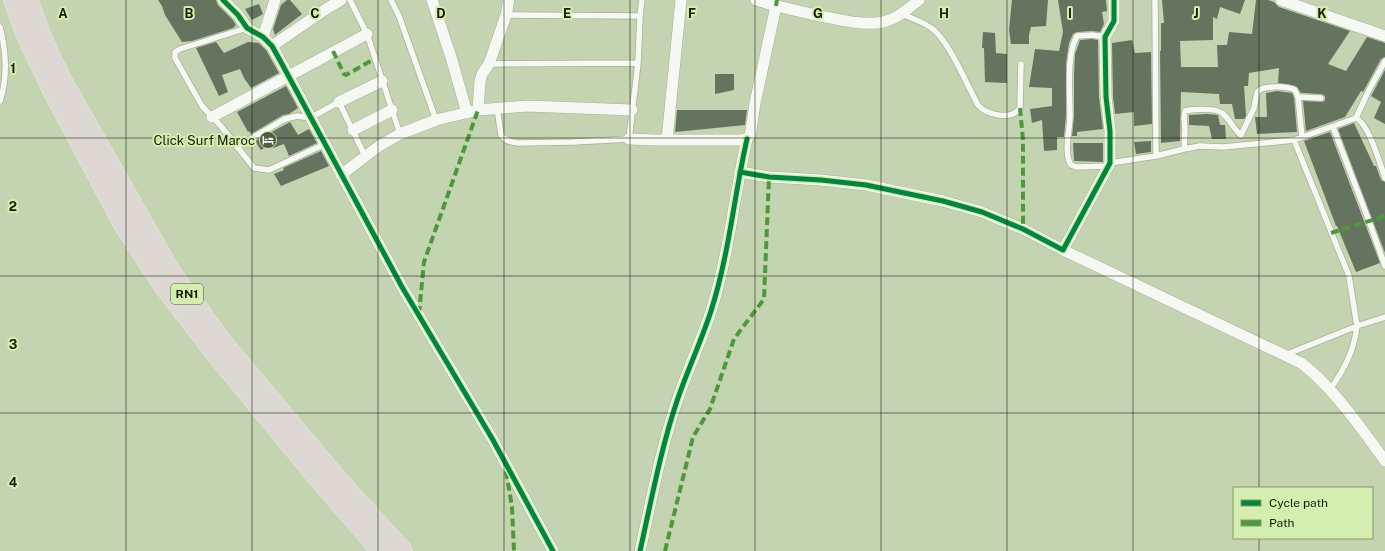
<svg xmlns="http://www.w3.org/2000/svg" width="1385" height="551" font-family="'Public Sans',sans-serif">
<style>
.building{fill:#65745e}
.lines{fill:none;stroke-linecap:round;stroke-linejoin:round}
.service-casing{stroke:#a6b296;stroke-width:7}
.minor-casing{stroke:#a6b296;stroke-width:12}
.trunk-casing{stroke:#e4ebdb;stroke-width:20}
.service{stroke:#f6f8f3;stroke-width:5.5}
.minor{stroke:#f6f8f3;stroke-width:11}
.trunk{stroke:#ded8d4;stroke-width:19}
.quiet{stroke:#4b9a3a;stroke-width:4;stroke-dasharray:8 4;stroke-linecap:butt}
.cycleway-casing{stroke:#d4eeaf;stroke-width:8}
.cycleway{stroke:#00873e;stroke-width:5}
.grid{fill:none;stroke:#151d06;stroke-width:1;stroke-opacity:0.55}
.labels{text-anchor:middle;dominant-baseline:central;stroke-width:4;stroke-linejoin:round;paint-order:stroke}
.shield{fill:#d4eeaf;stroke:#4e5c39;stroke-width:1}
.shield-label{font-size:12px;font-weight:bold;fill:#151d06}
.poi-label{font-size:13px;fill:#151d06;stroke:#d4eeaf;text-anchor:end}
.grid-label{font-size:13px;text-anchor:middle;font-weight:bold;fill:#151d06;stroke:#d4eeaf;stroke-width:4;stroke-linejoin:round;paint-order:stroke}
</style>
<rect width="100%" height="100%" fill="#c4d3b0"/>
<path class="building" d="M158,0H216L218,5L233,20L236,25L233,28L192,41L182,42L165,15L162,6Z
M287,0H290L302,14L275,35L273,29L281,5Z
M1012,0H1048L1046,26L1031,27L1029,35V44H1011L1009,30Z
M1058,0H1106L1107,11L1102,12L1104,24L1100,32L1092,31L1077,32L1073,34L1069,43L1066,63V116L1064,137H1057V150L1044,151L1042,120L1032,123L1030,109L1052,106V88L1029,87L1035,49L1059,51L1063,32Z
M1162,0H1245L1240,14L1220,7L1217,19L1213,17V40L1180,41L1181,67H1218L1217,45H1227L1229,32L1252,34L1256,0H1268L1274,2L1279,7L1350,31L1328,64L1346,71L1367,37L1385,43V57L1381,59L1363,92L1361,91L1345,117L1306,131L1303,101L1323,102L1325,100V96L1321,94L1301,93L1296,86L1278,83L1279,68L1249,73L1248,86H1244L1246,116L1244,119H1235L1232,104H1220L1219,94L1181,92L1180,141L1161,143L1160,51H1161V23H1164Z
M259,4L263,14L252,20L245,9Z
M983,32L995,33L996,53L1007,54V83L985,82L984,48H982Z
M1092,39L1098,40L1099,97L1103,129L1077,132V136H1072L1074,116V75L1075,54L1080,40Z
M1132,40L1135,53L1151,52L1152,124L1134,126V112L1115,114L1113,97L1112,43Z
M216,42L224,53L248,42L259,43L266,50L279,73L251,88L244,78L240,69L222,75L228,92L219,96L196,48Z
M1385,70V124L1374,118L1381,102L1371,96Z
M715,74H734V90L715,94Z
M286,86L298,108L289,114L283,115L251,134L249,131L248,132L237,112Z
M1277,91L1292,93L1294,98L1297,132L1257,134L1255,117H1267L1266,93Z
M677,110H747L745,125L675,132Z
M1207,114L1218,115L1220,125H1225L1226,139H1212L1209,126L1189,125V115Z
M290,122L298,135L309,129L317,143L289,156L284,144L273,148L270,144L261,150L255,141Z
M1354,123L1374,166H1376L1381,180L1385,182V253L1338,129Z
M1330,132L1380,263L1356,272L1337,226H1336L1304,141Z
M1151,141V152L1136,154L1134,142Z
M1073,143H1103V162L1074,161Z
M321,151L329,166L281,186L274,174L284,170L283,168Z"/>
<g class="lines">
<g class="service-casing">
<path id="service" d="M350,0L367,34L400,134
M391,0L399,16L436,120
M902,14C913,19 927,23 935,31C951,46 967,85 978,105C987,115 1011,121 1020,108L1021,64
M506,15L640,16L638,63
M640,16L642,0
M0,27C6,50 8,78 0,101
M247,28L180,49L175,52V58L202,106L220,125L254,168L269,170L325,144
M1105,37L1092,35L1077,36C1066,54 1070,95 1070,116C1070,131 1063,152 1071,165L1076,167L1109,166
M489,64L638,63L629,139L573,142L518,143C511,142 505,141 501,135L497,108
M1298,97L1321,98
M1356,118L1369,90L1385,61
M1333,127L1369,221L1385,266
M1294,140L1349,276L1357,326L1385,317
M238,146L285,119L297,116L310,118L339,102L365,156
M1184,149L1185,130L1184,119L1185,111C1193,109 1216,108 1222,113C1230,119 1233,129 1241,135L1254,108L1257,92C1263,85 1287,86 1295,90L1298,97L1302,137
M1156,156L1184,149L1200,146L1223,147L1294,140L1356,118C1369,124 1380,164 1385,178
M1110,163L1156,156L1155,0
M1285,355L1357,326C1354,352 1344,369 1330,390"/>
</g>
<g class="minor-casing">
<path id="minor" d="M223,0L238,15L247,28L263,37L272,46L282,64L402,287L493,440L553,551
M432,0L451,57L467,113
M756,0C779,7 802,12 825,17C843,20 864,26 883,22C897,19 908,9 919,0
M1281,0L1385,36
M263,37L275,0
M272,46L326,9L341,0
M339,102L382,81
M478,110L480,81L482,74L489,64L506,15L509,0
M212,117L367,34
M353,130L392,110
M629,139L655,140H741L747,139L750,135L751,130L755,103L776,6
M667,140L681,0
M740,172L769,177L821,180L866,185L943,201L982,212L1023,229L1063,250L1110,163V131L1106,97L1105,37L1114,21V0
M341,175L379,146L400,134L436,120L478,110L527,106L632,110
M1063,250L1301,363C1332,386 1362,429 1385,461
M640,551C651,502 661,448 677,401C687,371 701,342 711,311C729,255 734,196 747,139"/>
</g>
<g class="trunk-casing">
<path id="trunk" d="M13,0L28,40L52,90L123,224L162,284L213,351L316,476L381,551
M28,0L44,42L62,80L171,272L225,345L334,475L403,551"/>
</g>
<use href="#service" class="service"/>
<use href="#minor" class="minor"/>
<use href="#trunk" class="trunk"/>
<path class="quiet" d="M776,6L777,0
M333,51L344,74L346,75L374,59
M1020,108L1023,140V229
M1331,233L1385,216
M419,314L424,262L478,110
M506,471L512,507L514,551
M665,551L693,437L710,409L734,339L764,299L769,177"/>
<g class="cycleway-casing">
<path id="cycleway" d="M223,0L238,15L247,28L263,37L272,46L282,64L402,287L493,440L553,551
M740,172L769,177L821,180L866,185L943,201L982,212L1023,229L1063,250L1110,163V131L1106,97L1105,37L1114,21V0
M640,551C651,502 661,448 677,401C687,371 701,342 711,311C729,255 734,196 747,139"/>
</g>
<use href="#cycleway" class="cycleway"/>
</g>
<path class="grid" d="M126,0V551M252,0V551M378,0V551M504,0V551M630,0V551M755,0V551M881,0V551M1007,0V551M1133,0V551M1259,0V488M0,138H1385M0,276H1385M0,413H1385M1259,538V551"/>
<defs>
<g id="hotel-disc" transform="scale(0.9)"><circle r="9.5" fill="#525d42" stroke="#d4eeaf"/><path d="M-6-4.5h1.5V1H6V5H4.5V3h-9V5H-6ZM-4 0a1.8 1.8 0 1 1 3.6 0ZM.5 0V-2.5h3Q6-2.5 6 0Z" fill="#fff"/></g>
</defs>
<g fill-rule="evenodd">
<use href="#hotel-disc" x="268" y="140"/>
</g>
<g class="labels">
<rect class="shield" x="171" y="284" width="32" height="20" rx="3"/>
<g class="shield-label">
<text x="187" y="294">RN1</text>
</g>
<g class="poi-label">
<text x="255" y="140">Click Surf Maroc</text>
</g>
</g>
<g class="grid-label">
<text x="63" y="18">A</text>
<text x="189" y="18">B</text>
<text x="315" y="18">C</text>
<text x="441" y="18">D</text>
<text x="567" y="18">E</text>
<text x="692" y="18">F</text>
<text x="818" y="18">G</text>
<text x="944" y="18">H</text>
<text x="1070" y="18">I</text>
<text x="1196" y="18">J</text>
<text x="1322" y="18">K</text>
<text x="13" y="73">1</text>
<text x="13" y="211">2</text>
<text x="13" y="349">3</text>
<text x="13" y="487">4</text>
</g>
<rect x="1233" y="487" width="140" height="52" fill="#d4eeaf" stroke="#889a6b"/>
<rect x="1241" y="500" width="20" height="6" fill="#00873e" stroke="#889a6b"/>
<text x="1269" y="507" font-size="12" fill="#151d06">Cycle path</text>
<rect x="1241" y="520" width="20" height="6" fill="#4b9a3a" stroke="#889a6b"/>
<text x="1269" y="527" font-size="12" fill="#151d06">Path</text>
</svg>
